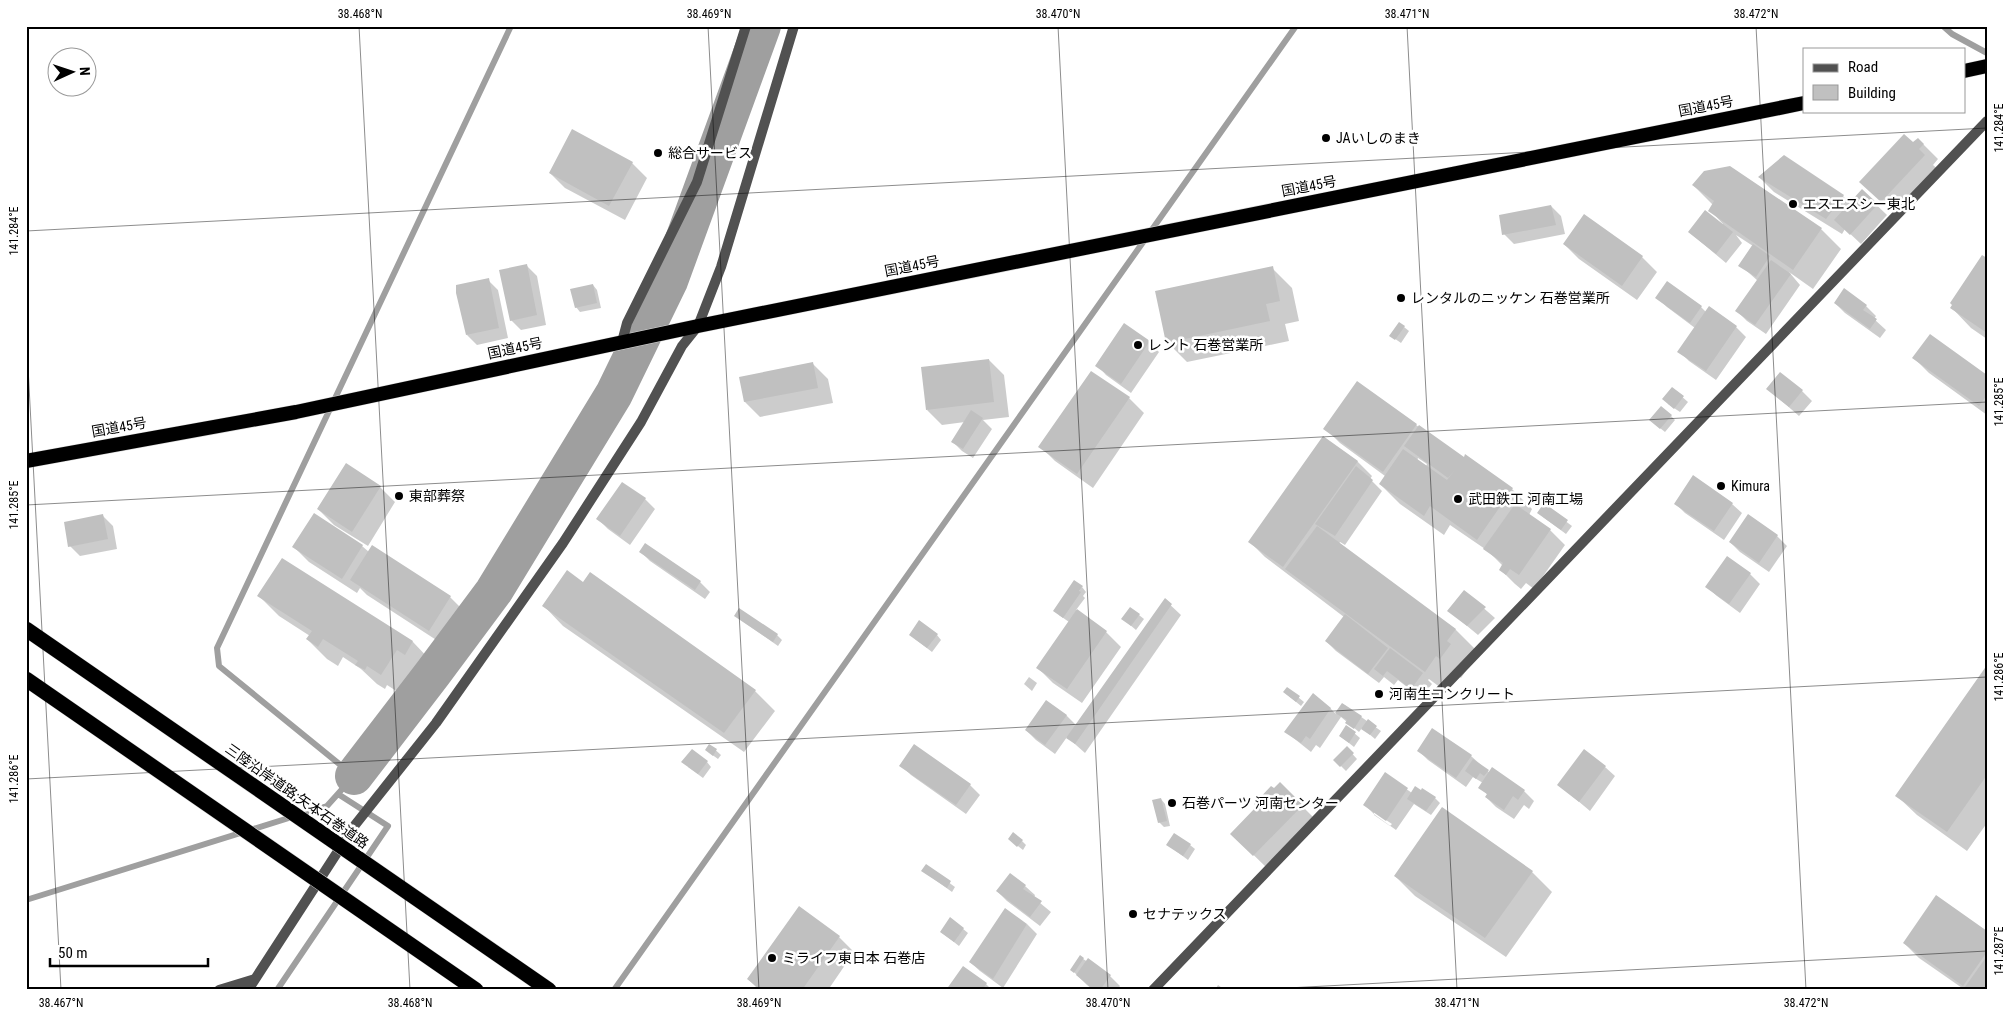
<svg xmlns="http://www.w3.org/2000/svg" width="2013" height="1016" font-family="'Roboto Condensed','Noto Sans JP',sans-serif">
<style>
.shadow{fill:#0003;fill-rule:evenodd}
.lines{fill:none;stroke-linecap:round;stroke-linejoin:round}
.stream{stroke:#9f9f9f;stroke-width:6}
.river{stroke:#9f9f9f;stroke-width:38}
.building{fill:#c0c0c0}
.trunk-casing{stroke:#dbdbdb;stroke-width:15}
.minor{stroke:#515151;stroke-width:10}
.trunk{stroke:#000;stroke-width:14}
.motorway-bridge-casing{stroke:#dbdbdb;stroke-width:16;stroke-linecap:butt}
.motorway-bridge{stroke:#000;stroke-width:15}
.ticks{fill:none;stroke:#000;stroke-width:1;stroke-opacity:0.45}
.poi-dot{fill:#000;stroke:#fff;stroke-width:2}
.labels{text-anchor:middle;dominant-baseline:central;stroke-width:5;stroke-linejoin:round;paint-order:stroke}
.street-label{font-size:14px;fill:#000;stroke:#fff}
.poi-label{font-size:14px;fill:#000;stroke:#fff;text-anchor:start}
.neatline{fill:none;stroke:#000;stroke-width:2}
.ticks-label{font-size:12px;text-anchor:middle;fill:#000}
</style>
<rect width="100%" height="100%" fill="#fff"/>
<path class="shadow" d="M1913,144H1923L1938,159L1933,165L1940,171L1897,216L1876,196Z
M1784,156L1843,196L1850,204L1862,191L1887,215L1861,244L1845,229L1842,234L1774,192L1759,177Z
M632,163L647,178L625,220L565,188L550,173Z
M1693,185L1821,229L1841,249L1813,289L1789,272L1800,285L1766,334L1747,321L1737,311L1758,281L1740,265L1753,246L1736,235L1742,243L1726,263L1689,232L1723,224L1710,210L1713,205Z
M1551,206L1561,216L1565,234L1514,244L1504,234Z
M1564,244L1642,257L1657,272L1637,300L1579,259Z
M1987,259V339L1971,328L1952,308Z
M527,266L537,276L546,325L521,330L511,320Z
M1272,268L1292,288L1299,321L1285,324L1289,341L1187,362L1167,342Z
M488,280L498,290L508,338L477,345L467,335Z
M593,285L597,290L601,308L580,312L576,307Z
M1657,297L1701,307L1706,312L1709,308L1736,327L1746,337L1716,380L1689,361L1679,351L1695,328L1667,307Z
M1835,303L1866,306L1876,316L1874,319L1886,330L1880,338L1845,313Z
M1125,325L1149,342L1159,352L1131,393L1106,375L1097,365Z
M1404,327L1409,331L1401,343L1391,336Z
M1914,358L1987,376V415L1929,373Z
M989,360L1004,375L1009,417L983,420L992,429L973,458L962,451L952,441L965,422L942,425L927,410Z
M813,364L828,379L833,403L760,417L745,402L741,378Z
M1357,383L1464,459L1466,456L1512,489L1532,509L1529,515L1550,530L1565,545L1534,589L1526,583L1521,589L1515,584L1500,569L1503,566L1488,551L1450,525L1444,535L1400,504L1380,484L1385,476L1340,443L1325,428ZM1418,458L1427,464L1426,466L1417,461Z
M1672,388L1688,402L1680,412L1668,404Z
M1768,389L1802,391L1812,401L1799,416Z
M1129,398L1144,413L1093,488L1055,461L1040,446Z
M1671,416L1675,420L1665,432L1655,424Z
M1357,461L1372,476L1370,479L1382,491L1345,545L1340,542L1339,544L1455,629L1475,649L1470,665L1461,678L1457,675L1445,691L1429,679L1428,680L1432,684L1421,698L1398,680L1394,685L1384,677L1379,683L1336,651L1326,641L1344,617L1265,557L1250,542Z
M623,484L645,499L655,509L630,545L608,529L598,519Z
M380,487L395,502L368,546L334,525L318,509Z
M1675,503L1732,504L1742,513L1724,540L1685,513Z
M1544,505L1572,526L1566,534L1543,517Z
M314,515L362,546L369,552L450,597L465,612L444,645L367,595L360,588L357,593L309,562L294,547Z
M103,516L113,526L117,549L80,556L70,546Z
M1777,536L1787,546L1769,572L1740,552L1730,542Z
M645,544L700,582L710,592L705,599L650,561L641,552Z
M282,559L413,642L432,662L425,674L417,669L401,694L387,685L385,689L377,684L361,669L343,657L338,666L327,659L307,639L310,636L279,616L259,596Z
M1750,574L1760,584L1740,613L1717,596L1707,587Z
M1082,587L1086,592L1083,596L1085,598L1076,610L1106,632L1121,647L1082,703L1053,683L1038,668L1069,622L1059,615Z
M1465,592L1495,618L1478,635L1449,611Z
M1165,600L1181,615L1085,753L1067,737L1055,754L1036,740L1026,730L1066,715L1076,725Z
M544,606L755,691L775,711L744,752L563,626Z
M1139,615L1144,619L1136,630L1123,619Z
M735,616L777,635L782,640L778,646Z
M937,635L941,640L932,652L915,639Z
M1987,668V823L1967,851L1917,815L1897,796Z
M1029,677L1037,683L1032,691L1024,684Z
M1287,688L1304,702L1301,706L1284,692Z
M1343,704L1381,731L1375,739L1362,728L1359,732L1341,717L1320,748L1316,745L1311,752L1286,732L1330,708L1336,714Z
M1347,727L1360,738L1354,747L1340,736Z
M710,745L721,755L718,759L711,754Z
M1347,748L1357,759L1346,771L1335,760Z
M1418,750L1471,756L1490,773L1524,791L1534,801L1529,809L1524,805L1514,819L1496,807L1486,797L1488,795L1480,787L1483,783L1473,777L1466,787L1428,760Z
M707,762L711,767L703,778L688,767Z
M901,765L970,785L980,795L966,814L911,775Z
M1605,767L1615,776L1590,811L1559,785Z
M1385,774L1412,793L1435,798L1440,803L1431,815L1414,804L1396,830L1375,815L1365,805ZM1374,812L1392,824L1390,826L1374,815Z
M1280,784L1317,821L1269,870L1232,834Z
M1161,799L1165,804L1170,826L1164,827L1159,822Z
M1022,841L1026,845L1023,850L1014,843Z
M1168,845H1190L1195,849L1188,860Z
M926,866L955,887L952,892L923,871Z
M1532,872L1552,892L1506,957L1415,896L1395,876Z
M1025,886L1035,895L1034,898L1051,912L1040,926L1007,901L997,891Z
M951,919L968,933L959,946L941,932Z
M1027,924L1037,934L1003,988L980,971L970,962Z
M1987,932V990H1965L1919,958L1904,943Z
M839,937L854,952L828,990H759L748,979Z
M1080,957L1110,976L1120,986L1117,990H1093L1087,985L1072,970Z
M986,984L992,990H948Z
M1218,985L1225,990H1215Z"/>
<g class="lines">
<path class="stream" d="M1943,26L1952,34L1987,53
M26,900L327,806L354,776L219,666L217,648L511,26
M277,990L388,826L338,794
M614,990L1296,26"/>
<path class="river" d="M354,776L433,673L494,591L614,394L669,281L762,26"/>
</g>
<path class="building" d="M572,129L633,162L609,206L549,173Z
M1904,134L1913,142L1918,138L1924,144L1919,149L1925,155L1881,202L1859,182Z
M1784,155L1844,195L1826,219L1758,177Z
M1730,166L1822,228L1793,270L1708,211L1714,201L1692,185L1704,171Z
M1862,189L1878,204L1850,235L1834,220Z
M1551,205L1556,225L1502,235L1499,215Z
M1705,210L1733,232L1716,254L1688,232Z
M1584,214L1643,256L1622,286L1563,244Z
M1753,244L1770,256L1756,277L1738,266Z
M1982,255L1987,258V333L1950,308L1952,305L1950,303Z
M1771,260L1791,274L1755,325L1735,311Z
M527,264L537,315L510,321L499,270Z
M1273,266L1280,301L1266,304L1270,321L1166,343L1155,291Z
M489,278L499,328L466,335L456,293V285Z
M1667,281L1702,306L1690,323L1655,298Z
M593,284L597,303L575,308L570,289Z
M1844,288L1867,305L1863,310L1877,319L1870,329L1834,303Z
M1709,306L1737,326L1706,371L1677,352Z
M1399,322L1405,326L1395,340L1389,336Z
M1124,323L1150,341L1121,384L1095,366Z
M1930,334L1987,375V395L1979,406L1912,358Z
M989,359L994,402L926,410L921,367Z
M813,362L818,388L744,402L739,377Z
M1091,371L1130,397L1077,474L1038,447Z
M1780,372L1803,390L1789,407L1766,389Z
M1357,381L1417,424L1383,472L1323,429Z
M1672,387L1684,396L1674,409L1662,399Z
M1661,406L1672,415L1660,429L1649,420Z
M971,410L983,418L963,449L951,442Z
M1419,425L1464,457L1465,454L1513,488L1477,540L1430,506L1424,516L1379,484L1403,449L1447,480L1454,471L1448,478L1404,446Z
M1323,436L1358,461L1283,567L1248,542Z
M346,463L381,486L352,532L317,509Z
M1356,466L1373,480L1335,536L1315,524Z
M1693,475L1733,503L1714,531L1674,504Z
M622,482L646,498L620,536L596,519Z
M1544,503L1568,520L1561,530L1537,513Z
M1515,504L1551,529L1519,575L1510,569L1506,575L1499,570L1503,563L1483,549Z
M314,513L363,545L342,579L292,547Z
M103,514L108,539L68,547L64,522Z
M1748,514L1778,535L1759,563L1729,542Z
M1317,526L1456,629L1447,641L1451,644L1440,659L1436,656L1425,672L1285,569Z
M645,543L701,581L695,590L639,552Z
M372,545L451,596L429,631L350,580Z
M1727,556L1751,573L1729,604L1705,587Z
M282,558L413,641L405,655L397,650L381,675L367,666L365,670L355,665L358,661L323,639L318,647L306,639L312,631L257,596Z
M567,570L583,582L590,572L756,690L724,733L542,606Z
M1074,580L1083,586L1079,591L1081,592L1063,618L1053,611Z
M1464,590L1486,607L1467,626L1447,611Z
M1165,598L1172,604L1075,744L1066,738Z
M1130,607L1140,614L1131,626L1121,619Z
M739,608L778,634L773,642L734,616Z
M1077,609L1107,631L1067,689L1036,668Z
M1345,614L1388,648L1368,674L1325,641Z
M919,620L938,634L927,648L909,635Z
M1390,648L1423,673L1411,689L1387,671L1383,676L1374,669Z
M1987,665V775L1947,832L1895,796Z
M1287,687L1300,696L1296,702L1283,692Z
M1313,693L1331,708L1310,739L1306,736L1301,743L1284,732Z
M1046,700L1067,715L1045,745L1025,730Z
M1342,703L1362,716L1354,729L1345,723L1347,720L1335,713Z
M1368,719L1377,726L1370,735L1361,729Z
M1346,725L1356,732L1349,743L1339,736Z
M1432,728L1472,755L1456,778L1417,751Z
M709,744L717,749L713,756L705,750Z
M914,744L971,784L956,805L899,766Z
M1347,746L1354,753L1340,767L1333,760Z
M692,749L708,761L698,774L681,762Z
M1584,749L1606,766L1579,802L1557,785Z
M1473,759L1489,770L1484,776L1480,773L1476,779L1465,771Z
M1492,767L1525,790L1518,800L1513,796L1504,810L1485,797L1487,794L1478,788Z
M1385,772L1408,788L1386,821L1363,805Z
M1280,782L1303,805L1253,856L1230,834L1257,806L1254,804L1271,786L1274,788Z
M1415,786L1421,790L1422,788L1436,797L1426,811L1407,799Z
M1161,798L1167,821L1158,823L1152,800Z
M1442,807L1533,871L1485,938L1394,876Z
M1013,832L1023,840L1017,847L1008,839Z
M1174,833L1191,844L1183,856L1166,845Z
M926,864L951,881L947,888L921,871Z
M1010,873L1026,885L1023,889L1042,901L1030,917L996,891Z
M1936,895L1987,931V952L1963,986L1903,943Z
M799,906L840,936L802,990H761L747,979Z
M1005,908L1027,924L993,979L969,962Z
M950,917L964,928L954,942L940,932Z
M1080,955L1084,958L1074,973L1070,970Z
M1987,956V988L1968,990L1965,987Z
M1088,958L1111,975L1100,990H1094L1076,975Z
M963,966L987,983L982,990H946Z"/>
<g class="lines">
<g class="trunk-casing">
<path id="trunk" d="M1964,71L1987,66
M26,461L296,412L698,326L1804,103"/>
</g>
<path class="minor" d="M622,342L627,323L697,182L746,26
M219,990L255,979
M248,990L355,825L436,723L563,543L641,422L682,346L698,326L721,267L794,26
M1153,990L1987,121"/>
<use href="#trunk" class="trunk"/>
<g class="motorway-bridge-casing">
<path id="motorway-bridge" d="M26,629L549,990
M26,679L476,990"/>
</g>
<use href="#motorway-bridge" class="motorway-bridge"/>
</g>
<path class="ticks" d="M359,26L410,990M708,26L759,990M1058,26L1108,990M1407,26L1457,990M1756,26L1806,990M26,231L1987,128M26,329L61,990M26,505L1987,402M26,779L1987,677M1250,990L1987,951"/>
<g class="poi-dot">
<circle cx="1326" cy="138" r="5"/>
<circle cx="658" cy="153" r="5"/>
<circle cx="1793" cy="204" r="5"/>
<circle cx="1401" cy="298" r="5"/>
<circle cx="1138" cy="345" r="5"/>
<circle cx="1721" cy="486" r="5"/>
<circle cx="399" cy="496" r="5"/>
<circle cx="1458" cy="499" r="5"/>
<circle cx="1379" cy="694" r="5"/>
<circle cx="1172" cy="803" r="5"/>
<circle cx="1133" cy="914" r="5"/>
<circle cx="772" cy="958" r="5"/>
</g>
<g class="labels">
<g class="street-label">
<text transform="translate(1706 106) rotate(-11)">国道45号</text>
<text transform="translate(1309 186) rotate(-11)">国道45号</text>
<text transform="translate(912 266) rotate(-11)">国道45号</text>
<text transform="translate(515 348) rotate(-12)">国道45号</text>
<text transform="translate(119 427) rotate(-10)">国道45号</text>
<text transform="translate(297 796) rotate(35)">三陸沿岸道路;矢本石巻道路</text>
</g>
<g class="poi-label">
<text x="1336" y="138">JAいしのまき</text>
<text x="668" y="153">総合サービス</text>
<text x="1803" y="204">エスエスシー東北</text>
<text x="1411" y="298">レンタルのニッケン 石巻営業所</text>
<text x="1148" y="345">レント 石巻営業所</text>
<text x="1731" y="486">Kimura</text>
<text x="409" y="496">東部葬祭</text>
<text x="1468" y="499">武田鉄工 河南工場</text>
<text x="1389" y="694">河南生コンクリート</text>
<text x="1182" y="803">石巻パーツ 河南センター</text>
<text x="1143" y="914">セナテックス</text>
<text x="782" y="958">ミライフ東日本 石巻店</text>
</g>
</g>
<rect width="2013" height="1016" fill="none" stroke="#ffffff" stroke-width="55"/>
<rect x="1803" y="48" width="162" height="65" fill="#ffffff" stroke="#999999"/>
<rect x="1813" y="64" width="25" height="8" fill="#515151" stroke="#999999"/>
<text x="1848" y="72" font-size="15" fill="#000000">Road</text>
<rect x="1813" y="85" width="25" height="15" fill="#c0c0c0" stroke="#999999"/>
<text x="1848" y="98" font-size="15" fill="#000000">Building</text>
<g transform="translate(72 72) rotate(87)"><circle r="24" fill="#ffffff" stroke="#999999"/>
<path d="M0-4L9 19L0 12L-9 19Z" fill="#000000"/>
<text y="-8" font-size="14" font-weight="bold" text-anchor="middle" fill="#000000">N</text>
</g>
<path d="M50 958v8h158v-8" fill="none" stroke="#000000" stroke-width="2.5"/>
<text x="58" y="958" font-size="15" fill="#000000" stroke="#ffffff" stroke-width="4" paint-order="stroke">50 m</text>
<rect x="28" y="28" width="1958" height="960" class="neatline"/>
<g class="ticks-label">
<text x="360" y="18">38.468°N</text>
<text x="709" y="18">38.469°N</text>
<text x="1058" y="18">38.470°N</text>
<text x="1407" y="18">38.471°N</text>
<text x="1756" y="18">38.472°N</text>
<text transform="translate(1999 128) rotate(-90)" y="4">141.284°E</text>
<text transform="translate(14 231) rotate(-90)" y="4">141.284°E</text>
<text transform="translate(1999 402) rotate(-90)" y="4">141.285°E</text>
<text transform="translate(14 505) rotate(-90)" y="4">141.285°E</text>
<text transform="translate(1999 677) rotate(-90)" y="4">141.286°E</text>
<text transform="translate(14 779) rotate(-90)" y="4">141.286°E</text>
<text transform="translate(1999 951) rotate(-90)" y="4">141.287°E</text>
<text x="61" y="1007">38.467°N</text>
<text x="410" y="1007">38.468°N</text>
<text x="759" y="1007">38.469°N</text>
<text x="1108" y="1007">38.470°N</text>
<text x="1457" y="1007">38.471°N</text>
<text x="1806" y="1007">38.472°N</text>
</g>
</svg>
